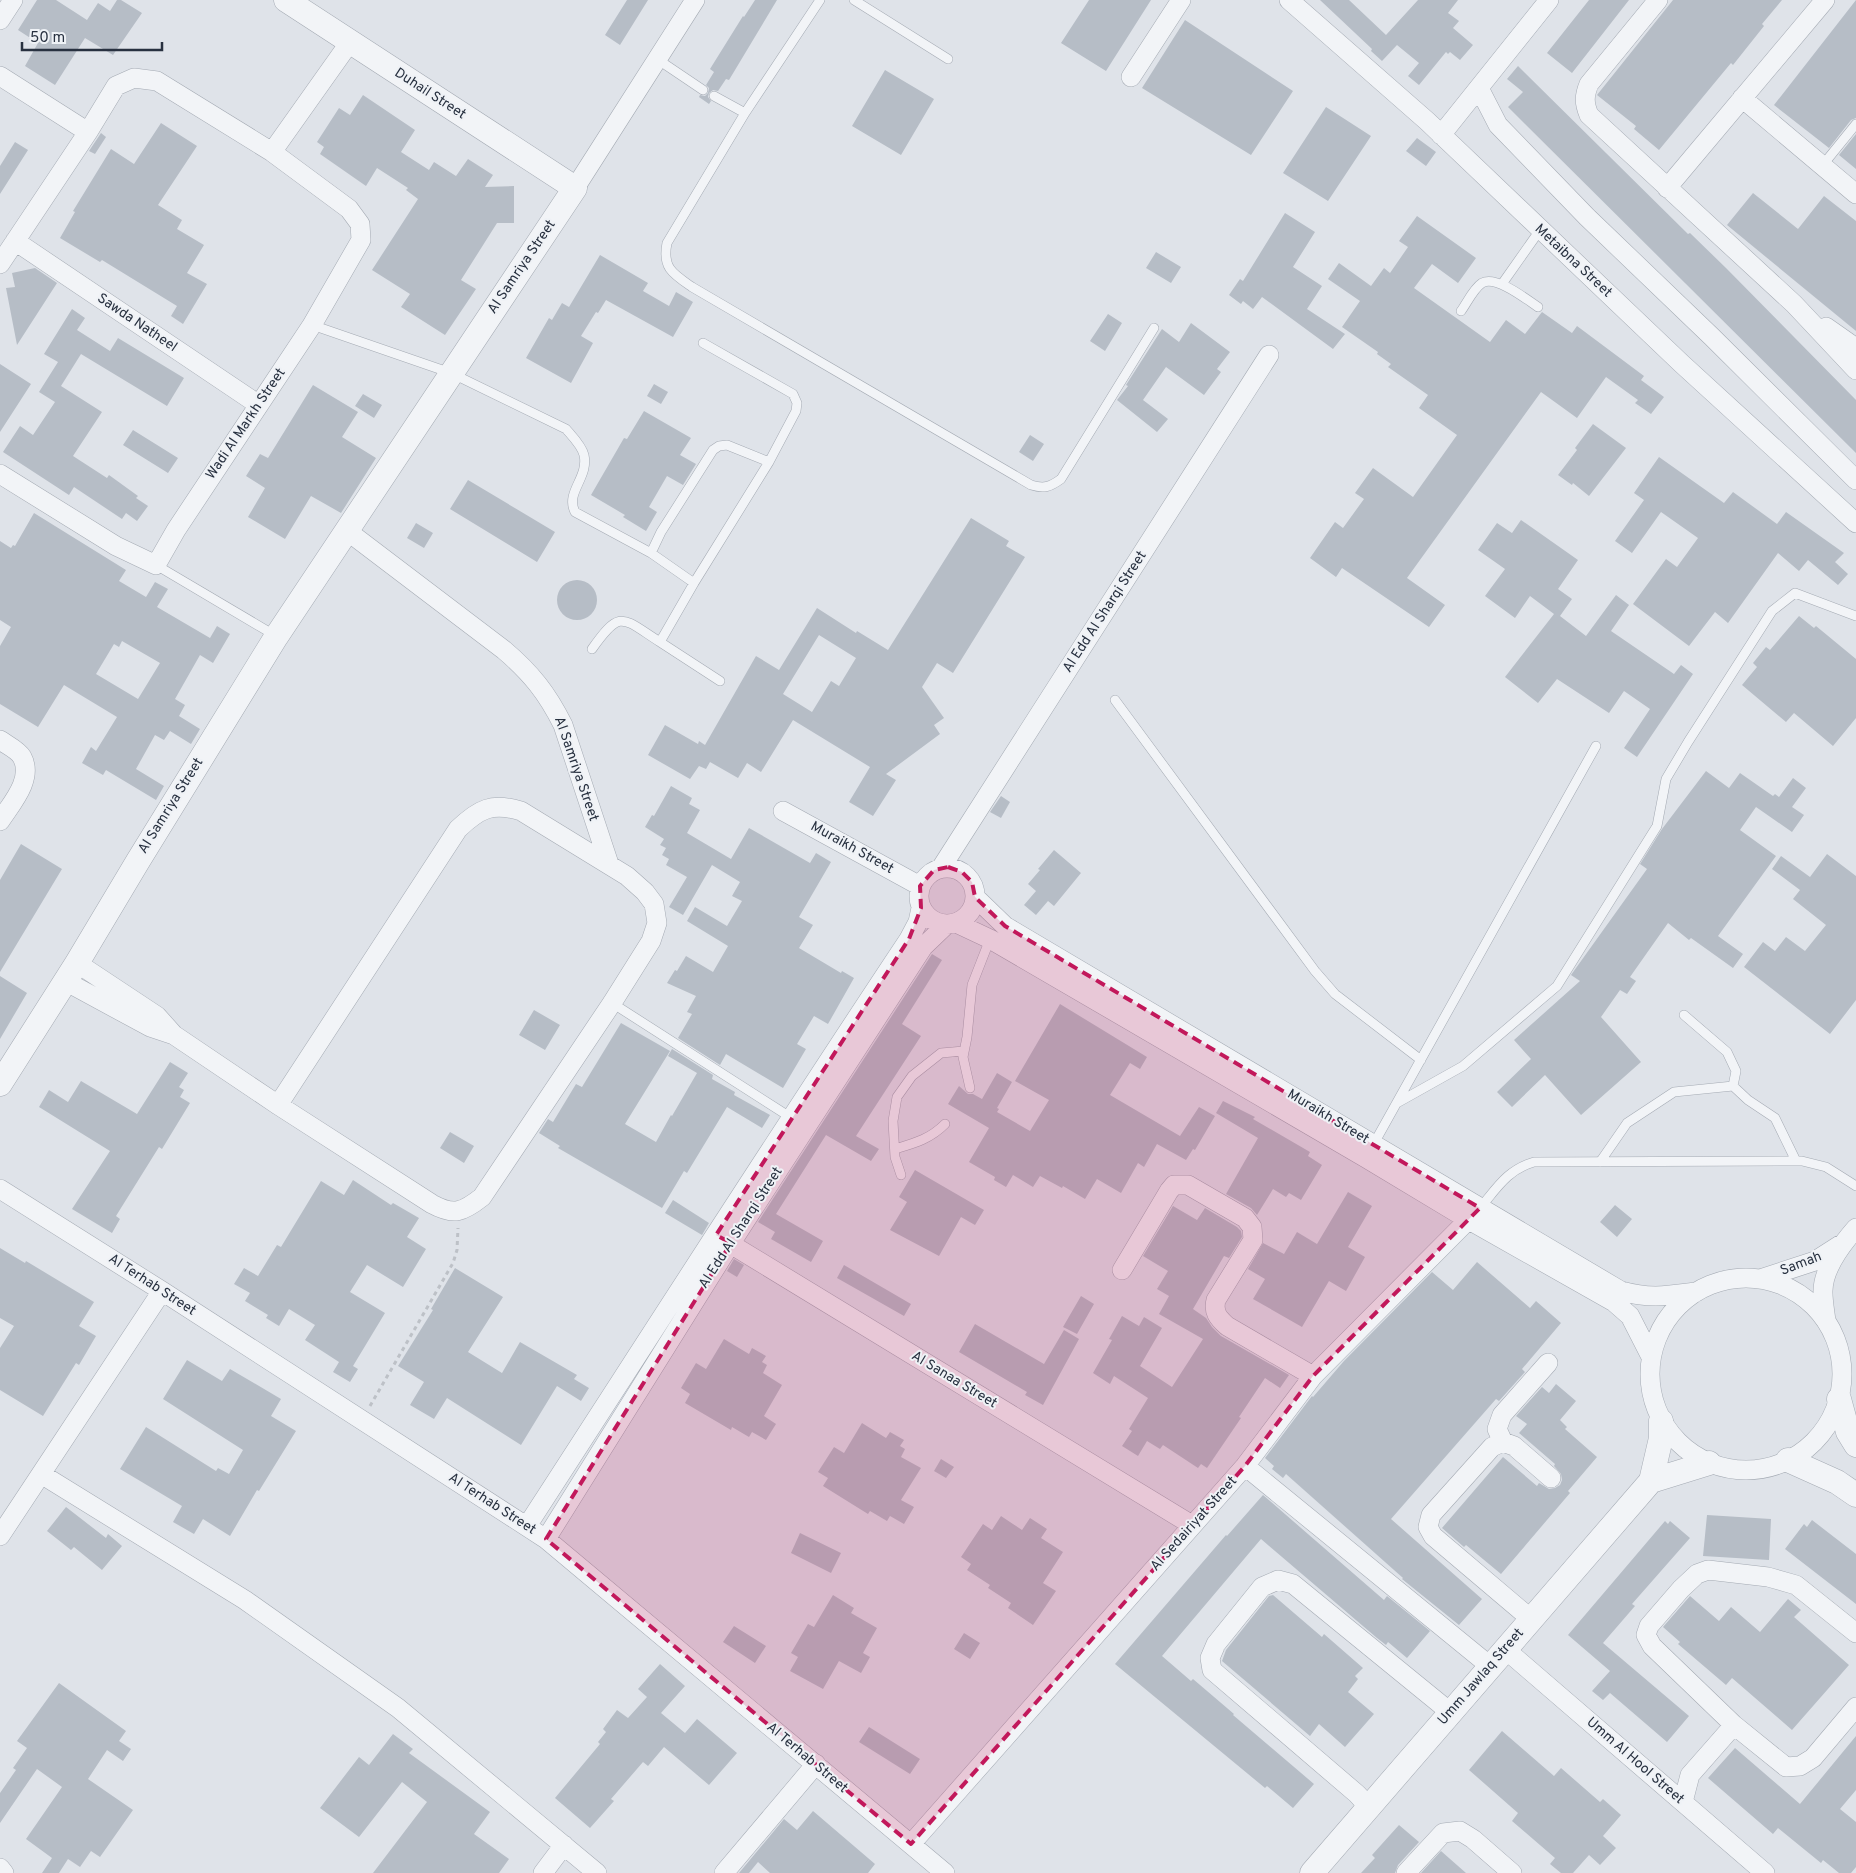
<svg xmlns="http://www.w3.org/2000/svg" width="1856" height="1873" font-family="Overpass,sans-serif">
<style>
.building{fill:#b6bdc6;fill-rule:evenodd}
.lines{fill:none;stroke-linecap:round;stroke-linejoin:round}
.service-casing{stroke:#a4aab3;stroke-width:10}
.minor-casing{stroke:#a4aab3;stroke-width:20}
.tertiary-casing{stroke:#a4aab3;stroke-width:25}
.path{stroke:#bdc1c7;stroke-width:3;stroke-dasharray:4 4;stroke-linecap:butt}
.service{stroke:#f2f4f7;stroke-width:9}
.minor{stroke:#f2f4f7;stroke-width:19}
.tertiary{stroke:#f2f4f7;stroke-width:24}
.marked{fill:#c2185b;fill-opacity:0.2;stroke:#c2185b;stroke-width:4;stroke-dasharray:10 6;stroke-linejoin:round}
.labels{text-anchor:middle;dominant-baseline:central;stroke-width:4;stroke-linejoin:round;paint-order:stroke}
.street-label{font-size:14px;fill:#283140;stroke:#eff2f6}
</style>
<rect width="100%" height="100%" fill="#dfe3e9"/>
<path class="building" d="M37,0H56L87,20L98,3L110,11L117,0H121L142,13L113,55L85,38L55,85L25,66L38,43L18,30Z
M627,0H648L620,45L605,35Z
M755,0H777L729,80L726,79L718,91L713,90L709,93L708,97L711,101L709,104L699,97L700,95L705,96L708,93L709,88L706,85L714,72L710,69L743,16L744,17Z
M1089,0H1151L1106,71L1061,43Z
M1320,0H1349L1386,35L1418,0H1458L1448,13L1459,21L1453,28L1473,45L1460,60L1450,52L1448,54L1446,52L1419,85L1408,76L1419,63L1397,45L1382,61L1371,51L1372,49Z
M1589,0H1629L1572,73L1547,53Z
M1673,0H1782L1762,24L1764,26L1733,65L1731,63L1659,150L1634,129L1636,126L1597,95Z
M1856,0V118L1851,120L1829,148L1774,105Z
M1185,20L1293,91L1251,155L1142,88Z
M1518,66L1688,234L1690,233L1726,268L1856,400V453L1508,107L1523,92L1507,79Z
M885,70L934,99L901,155L852,126Z
M363,95L415,130L401,152L429,170L434,162L456,176L468,159L493,175L485,187L514,186V223H497L461,280L476,289L445,335L401,307L410,294L372,270L418,199L406,190L408,188L377,168L366,186L320,154L324,147L317,142L339,108L350,115Z
M1326,107L1371,136L1328,201L1283,173Z
M161,123L197,146L158,205L182,220L177,229L204,245L187,273L207,284L183,324L171,316L177,306L102,260L100,262L60,238L75,212L73,211L111,149L134,164Z
M101,133L106,137L95,154L89,151Z
M1856,134V169L1839,155Z
M1417,138L1436,152L1426,166L1406,151Z
M15,142L28,150L0,194V166Z
M1753,193L1798,229L1824,196L1856,221V331L1727,225Z
M1285,213L1315,232L1293,267L1322,286L1307,309L1345,334L1333,349L1262,297L1253,309L1243,301L1241,304L1229,295L1240,279L1243,281Z
M1417,216L1476,258L1458,283L1432,264L1414,288L1490,342L1506,320L1525,334L1542,312L1572,333L1577,326L1644,376L1641,380L1664,397L1651,414L1635,403L1638,400L1606,377L1577,418L1541,392L1407,578L1445,605L1429,627L1342,568L1336,577L1310,558L1335,522L1343,528L1364,499L1355,493L1373,468L1413,497L1457,435L1419,408L1428,395L1388,367L1391,364L1377,354L1378,352L1342,327L1360,301L1328,279L1339,263L1371,286L1384,268L1390,273L1408,247L1399,241Z
M1156,252L1181,267L1171,283L1146,268Z
M600,255L648,283L643,291L669,306L676,292L693,302L673,337L606,300L598,313L596,312L581,336L593,343L571,383L526,358L549,318L552,320L562,303L569,307Z
M35,268L57,283L17,345L6,288L15,287L12,273Z
M72,309L85,318L77,330L110,351L118,338L184,378L167,406L81,354L61,386L102,412L73,456L107,478L109,475L138,496L136,498L148,506L137,521L126,513L122,519L74,487L69,495L3,452L20,426L33,435L55,402L39,392L58,362L44,354Z
M1108,314L1122,323L1105,351L1090,341Z
M1191,323L1230,352L1217,369L1221,372L1204,395L1166,367L1143,400L1168,419L1157,432L1117,400L1128,386L1126,385L1162,329L1179,342Z
M0,364L31,384L0,432Z
M654,384L668,392L661,404L647,396Z
M313,385L358,412L342,437L376,458L341,513L311,496L285,539L248,517L265,488L246,476L260,454L268,458Z
M363,394L382,405L374,418L355,406Z
M644,411L691,438L680,455L696,464L683,485L667,476L649,507L657,512L646,531L623,517L625,515L591,495L624,438L627,439Z
M1593,424L1626,448L1589,496L1573,483L1572,485L1558,475L1577,450L1575,448Z
M133,430L178,458L168,473L123,445Z
M1030,435L1044,444L1033,461L1019,452Z
M1659,457L1724,503L1733,492L1777,524L1786,512L1844,553L1835,562L1848,574L1838,585L1808,560L1799,571L1778,553L1728,623L1715,612L1689,646L1633,604L1666,559L1677,567L1698,538L1661,512L1632,553L1615,541L1644,500L1634,493Z
M468,480L555,532L537,562L450,509Z
M34,513L126,570L119,581L146,597L155,582L168,589L157,607L210,638L217,626L230,634L213,663L200,655L175,699L185,705L179,716L200,729L191,744L170,731L164,740L155,735L136,769L164,786L156,800L106,770L103,775L82,763L91,747L96,751L117,717L64,685L38,727L0,704V646L11,627L0,620V541L11,548L13,545L15,546ZM122,641L160,663L138,699L96,674L114,644L119,647Z
M971,518L1009,541L1006,546L1025,557L953,673L937,663L922,687L944,718L934,725L940,734L886,774L896,780L873,816L849,802L870,767L793,720L761,772L747,763L738,778L710,762L706,769L699,766L690,779L648,755L665,725L698,744L699,741L705,745L756,656L779,670L817,608L856,633L857,631L888,650ZM819,635L856,658L839,686L831,681L812,712L783,694Z
M1521,520L1578,560L1558,589L1572,599L1560,616L1586,636L1616,595L1629,605L1611,631L1674,674L1681,665L1693,674L1637,757L1624,748L1650,709L1624,691L1609,713L1557,679L1538,703L1505,677L1554,614L1530,596L1515,618L1485,596L1505,569L1478,550L1497,523L1512,533Z
M416,523L433,533L424,548L407,538Z
M557 600a20 20 0 1 1 40 0a20 20 0 1 1-40 0Z
M1799,616L1814,628L1816,626L1856,659V718L1833,746L1794,713L1786,722L1742,685L1757,667L1753,663L1766,647L1770,650Z
M1706,771L1729,788L1740,773L1773,796L1775,794L1779,797L1793,778L1806,788L1792,807L1804,815L1792,832L1756,807L1740,830L1776,856L1718,936L1743,954L1733,968L1691,938L1689,940L1668,923L1630,977L1636,981L1627,994L1620,990L1601,1017L1641,1062L1581,1115L1545,1075L1512,1107L1497,1092L1531,1059L1514,1040L1580,981L1571,975L1647,869L1640,864L1662,829Z
M671,786L692,798L689,804L700,810L687,833L731,859L749,828L810,863L816,853L831,862L799,917L813,925L799,948L841,973L842,971L854,978L828,1024L814,1016L797,1044L806,1049L783,1088L726,1054L720,1065L678,1038L692,1014L687,1012L696,996L667,983L675,970L677,971L686,956L713,972L728,946L687,921L695,907L727,926L742,901L732,896L740,882L712,865L683,915L669,907L687,877L666,865L669,859L662,855L666,848L660,845L664,839L645,827L652,815L654,816Z
M1001,796L1010,802L1001,818L990,812Z
M21,844L62,869L0,972V880Z
M1054,850L1081,873L1054,906L1048,901L1036,915L1024,905L1036,891L1028,884L1040,870L1038,869Z
M1827,854L1856,876V1000L1830,1034L1744,967L1763,942L1775,951L1786,937L1805,951L1826,925L1793,899L1800,890L1772,869L1781,856L1810,877Z
M932,954L942,960L902,1024L921,1036L856,1136L879,1149L871,1161L826,1135L776,1214L823,1241L811,1262L771,1239L775,1232L758,1222Z
M0,976L27,993L0,1039Z
M1060,1004L1147,1057L1140,1069L1130,1063L1110,1095L1180,1136L1199,1107L1215,1116L1195,1150L1193,1149L1186,1160L1157,1144L1144,1167L1138,1163L1121,1193L1097,1179L1085,1199L1063,1186L1062,1188L1040,1176L1033,1187L1013,1175L1006,1187L994,1180L995,1177L969,1162L989,1128L948,1104L959,1086L968,1094H973L982,1099L997,1073L1012,1082L997,1108L999,1109L997,1112L1030,1131L1049,1100L1015,1081Z
M534,1010L560,1025L545,1050L519,1035Z
M621,1023L670,1051L625,1124L656,1142L671,1115L672,1116L697,1073L668,1056L672,1049L713,1075L712,1079L735,1092L734,1095L770,1115L762,1128L727,1107L687,1173L684,1171L662,1208L558,1148L560,1146L539,1133L548,1119L553,1122L576,1084L582,1087Z
M170,1062L188,1073L179,1087L184,1090L180,1097L190,1103L162,1149L159,1147L116,1216L120,1219L112,1233L72,1209L110,1151L39,1107L49,1090L68,1102L81,1081L137,1114Z
M1223,1101L1255,1117L1253,1119L1310,1152L1308,1156L1322,1165L1301,1200L1289,1193L1286,1197L1273,1189L1257,1215L1251,1208L1226,1194L1258,1138L1216,1113Z
M450,1132L474,1146L464,1163L440,1148Z
M915,1170L984,1210L975,1225L961,1217L939,1256L890,1230L907,1202L899,1197Z
M353,1180L391,1205L393,1203L419,1218L407,1237L426,1249L403,1287L367,1265L350,1292L385,1313L353,1366L358,1369L350,1382L333,1372L339,1362L305,1340L315,1325L289,1309L279,1326L266,1318L268,1315L245,1301L250,1293L234,1284L244,1268L258,1276L277,1245L281,1247L321,1181L344,1195Z
M1348,1192L1372,1206L1348,1247L1365,1257L1346,1291L1329,1281L1302,1327L1253,1299L1265,1279L1248,1269L1263,1243L1284,1254L1297,1232L1317,1244Z
M673,1200L709,1223L702,1235L665,1213Z
M1615,1205L1632,1219L1617,1237L1600,1222Z
M1173,1206L1197,1220L1205,1208L1237,1227L1241,1231L1242,1237L1229,1258L1224,1256L1193,1309L1206,1318L1212,1327L1221,1336L1289,1375L1280,1388L1265,1378L1239,1417L1241,1418L1207,1468L1201,1464L1198,1468L1163,1445L1160,1449L1147,1441L1138,1456L1122,1446L1132,1431L1129,1429L1148,1398L1114,1376L1110,1384L1093,1373L1112,1340L1109,1339L1122,1316L1139,1326L1144,1317L1162,1328L1140,1366L1172,1387L1203,1339L1159,1314L1169,1296L1157,1289L1168,1271L1143,1256Z
M0,1248L25,1263L26,1261L94,1302L79,1326L96,1336L79,1365L76,1363L43,1416L0,1390V1348L14,1326L0,1318Z
M734,1259L744,1265L737,1277L727,1271Z
M1477,1262L1530,1308L1536,1301L1561,1323L1522,1369L1525,1372L1499,1401L1496,1399L1391,1519L1482,1599L1459,1625L1402,1579L1403,1578L1286,1474L1283,1478L1272,1469L1274,1466L1265,1458L1312,1396L1313,1397L1344,1361L1432,1272L1453,1290Z
M844,1265L911,1304L904,1316L837,1278Z
M455,1268L503,1297L468,1352L502,1373L520,1342L577,1375L574,1379L589,1388L581,1401L557,1386L521,1445L447,1398L434,1419L410,1405L424,1382L398,1366L433,1310L431,1309Z
M1081,1296L1094,1304L1077,1334L1063,1327Z
M975,1324L1044,1364L1064,1330L1079,1339L1043,1405L1025,1395L1027,1392L959,1352Z
M724,1339L749,1354L752,1348L766,1356L762,1362L767,1365L763,1373L782,1385L764,1416L776,1424L766,1440L752,1432L749,1437L732,1427L731,1430L685,1403L690,1394L681,1388L696,1363L706,1369Z
M187,1360L222,1381L230,1369L281,1399L271,1416L296,1431L259,1491L257,1490L230,1536L203,1519L194,1534L173,1522L182,1506L120,1469L146,1427L216,1471L218,1468L229,1474L243,1450L163,1399Z
M1556,1384L1576,1401L1560,1420L1567,1427L1565,1429L1597,1457L1568,1491L1570,1493L1501,1574L1466,1545L1464,1547L1442,1528L1503,1457L1537,1486L1539,1483L1549,1489L1555,1488L1560,1485L1562,1480L1561,1474L1554,1466L1555,1464L1519,1433L1527,1424L1516,1416L1542,1387L1549,1393Z
M862,1423L886,1438L890,1432L904,1440L900,1446L905,1449L901,1457L921,1468L901,1500L914,1507L904,1524L890,1516L887,1521L870,1511L868,1514L823,1486L828,1478L818,1472L834,1447L844,1453Z
M941,1459L954,1467L946,1478L934,1471Z
M1263,1495L1384,1600L1387,1596L1430,1631L1407,1658L1388,1642L1386,1645L1377,1638L1261,1539L1162,1656L1191,1681L1193,1679L1234,1714L1233,1715L1314,1784L1293,1808L1267,1786L1265,1788L1115,1664L1226,1535L1227,1536Z
M66,1507L106,1538L108,1534L122,1546L102,1570L74,1547L71,1550L47,1531Z
M1707,1515L1771,1519L1769,1560L1703,1556Z
M1001,1516L1022,1530L1030,1518L1047,1529L1041,1538L1063,1552L1043,1583L1056,1591L1033,1625L1008,1608L1011,1603L988,1588L990,1585L967,1570L971,1564L961,1557L983,1524L992,1530Z
M1812,1520L1856,1554V1604L1785,1549L1804,1524L1807,1527Z
M1665,1521L1668,1524L1670,1521L1690,1538L1632,1604L1635,1606L1603,1643L1689,1716L1667,1742L1610,1693L1603,1700L1592,1691L1610,1671L1568,1635Z
M800,1533L841,1553L831,1573L791,1553Z
M833,1595L854,1608L851,1613L877,1628L863,1653L870,1657L861,1673L839,1661L823,1689L790,1671L798,1657L791,1653L808,1624L814,1627Z
M1273,1595L1322,1637L1324,1634L1363,1668L1355,1676L1358,1679L1348,1692L1374,1714L1345,1747L1319,1724L1310,1736L1222,1661L1226,1650L1269,1596Z
M1690,1596L1719,1621L1731,1607L1760,1632L1788,1599L1801,1610L1794,1617L1849,1665L1792,1730L1732,1678L1726,1685L1678,1644L1680,1642L1663,1627Z
M734,1626L766,1646L755,1663L723,1642Z
M964,1633L980,1643L970,1659L954,1649Z
M660,1664L685,1686L661,1713L685,1733L697,1719L737,1753L709,1785L664,1747L648,1766L643,1762L611,1799L614,1801L590,1828L555,1798L600,1744L598,1742L606,1732L603,1729L617,1710L628,1718L647,1697L638,1689Z
M59,1683L126,1731L119,1741L131,1749L123,1761L107,1750L88,1779L133,1810L100,1857L91,1851L80,1867L68,1859L59,1873H42L52,1858L26,1839L62,1787L37,1769L0,1823V1793L16,1770L13,1768L27,1748L17,1741Z
M869,1727L920,1759L910,1774L859,1742Z
M1502,1731L1554,1776L1561,1768L1600,1802L1603,1799L1621,1815L1603,1836L1616,1848L1600,1865L1589,1855L1573,1873H1561L1550,1864L1555,1858L1512,1821L1518,1813L1469,1770Z
M393,1734L413,1749L409,1753L490,1812L474,1834L509,1859L499,1873H373L427,1802L402,1782L359,1837L320,1808L359,1757L369,1765Z
M1856,1736V1790L1840,1809L1856,1822V1867L1851,1873H1839L1823,1860L1821,1863L1778,1828L1773,1834L1708,1778L1735,1748L1800,1804Z
M813,1811L875,1864L868,1873H770L758,1862L749,1873H739L784,1819L797,1830Z
M1399,1825L1419,1842L1398,1865L1395,1873H1361L1375,1858L1372,1855Z
M1441,1851L1466,1873H1421Z"/>
<g class="lines">
<g class="service-casing">
<path id="service" d="M854,0L948,59
M657,59L703,90
M714,96L745,113L667,243C662,268 673,274 692,287L1031,485C1044,489 1050,487 1061,479L1154,328
M745,113L820,0
M1822,166L1856,124
M1502,284L1540,230
M1461,311C1467,303 1473,289 1482,283C1496,275 1526,299 1538,307
M312,325L451,373L566,429C572,436 582,446 584,455C589,478 565,492 575,512L651,553L694,583L769,462L796,411L797,403L793,394L703,343
M651,553L661,532L713,450L719,446L727,445L769,462
M156,565L276,636
M660,642L720,681
M592,649C621,608 622,618 660,642L694,583
M1115,700L1315,971L1335,994L1421,1060
M612,1003L790,1117
M1684,1015L1727,1052L1736,1071L1733,1086
M970,1088L963,1057L967,1037L972,985L990,939
M1397,1103L1463,1066L1557,986L1657,826L1666,779L1688,742L1772,611L1795,593L1856,616
M1372,1147L1596,746
M895,1149C915,1143 930,1139 945,1124
M1600,1162L1627,1123L1674,1092L1733,1086L1748,1100L1775,1118L1796,1161
M901,1175L895,1157L893,1121L897,1097L912,1076L941,1053L964,1051
M1480,1208C1497,1188 1507,1170 1534,1162L1802,1161L1826,1167L1856,1186"/>
</g>
<g class="minor-casing">
<path id="minor" d="M1289,0L1427,121L1682,364L1856,523
M1658,0L1589,84C1584,96 1584,103 1589,115L1794,304L1856,370
M0,20L13,0
M0,76L88,132
M1131,77L1181,0
M1479,88L1498,125L1587,217L1712,337L1856,480
M1742,98L1856,194
M1441,135L1549,0
M272,152L350,42
M575,188L695,0
M1667,188L1825,0
M15,241L259,405
M0,264L88,132L116,86L134,78L157,81L272,152L349,209L360,224L361,240L312,325L176,530L156,565L116,546L0,474
M1826,327L1856,348
M346,530L504,650C531,673 547,693 563,725L609,864
M0,740C7,745 18,750 22,757C34,779 11,804 0,821
M783,811L920,886
M919 896a28 28 0 1 1 56 0a28 28 0 1 1-56 0Z
M941,868L1269,355
M975,897L1005,926L1621,1291C1650,1299 1666,1296 1696,1292
M956,923L990,939L1366,1158L1469,1220L1614,1302L1630,1316L1651,1357
M77,963L157,1016L174,1035L278,1105L432,1204C454,1216 463,1212 482,1197L612,1003L651,941L657,923L654,904L645,892L627,876L521,811C492,802 479,809 458,829L278,1105
M65,981L150,1027L171,1034
M0,1189L162,1291L546,1539L945,1873
M719,1237L1192,1525
M1122,1270L1169,1191L1174,1185H1188L1245,1218L1252,1227L1253,1240L1216,1300C1213,1312 1218,1318 1227,1326L1313,1376
M1650 1374a96 96 0 1 1 192 0a96 96 0 1 1-192 0Z
M1760,1279L1815,1261L1840,1245
M1826,1321C1825,1312 1823,1302 1823,1293C1822,1270 1842,1244 1856,1228
M1503,1442L1497,1429L1502,1415L1548,1363
M1245,1466L1490,1666
M41,1474L245,1600L398,1708L597,1873
M527,1526C654,1330 780,1133 909,939L918,922L921,908
M0,1536L162,1291
M546,1539L731,1243L923,947L947,924
M1531,1619L1433,1536L1428,1527L1431,1515L1492,1447L1503,1442L1514,1446L1551,1478
M1856,1633L1796,1585L1768,1577L1708,1570L1697,1574L1681,1589L1649,1626L1646,1635L1652,1646L1734,1725L1786,1767L1800,1766L1813,1758L1856,1707
M1505,1649L1765,1873
M1683,1802L1690,1775L1734,1725
M1368,1806L1357,1794L1212,1670L1210,1658L1216,1644L1262,1587L1278,1580L1293,1584L1450,1712
M911,1844L1245,1466L1313,1376L1480,1208
M0,1868L4,1873
M543,1873L564,1845
M724,1873L816,1764
M1406,1873L1443,1833L1460,1831L1473,1839L1512,1873"/>
</g>
<g class="tertiary-casing">
<path id="tertiary" d="M0,1084L77,963L138,861L276,637L575,188L286,0
M1839,1399L1848,1432L1856,1445
M1788,1460L1837,1482L1856,1495
M1651,1481L1709,1463
M1312,1873L1651,1481L1661,1438V1421"/>
</g>
<path class="path" d="M370,1406L453,1263L457,1250L458,1228"/>
<use href="#service" class="service"/>
<use href="#minor" class="minor"/>
<use href="#tertiary" class="tertiary"/>
</g>
<path class="marked" d="M948,867L962,872L972,882L975,897L1005,926L1480,1208L1313,1376L1245,1466L911,1844L546,1539L731,1243L716,1235L909,939L921,908L920,886L934,870Z"/>
<g class="labels">
<g class="street-label">
<text transform="translate(430 94) rotate(33)">Duhail Street</text>
<text transform="translate(1573 261) rotate(43)">Metaibna Street</text>
<text transform="translate(522 267) rotate(-56)">Al Samriya Street</text>
<text transform="translate(137 323) rotate(34)">Sawda Natheel</text>
<text transform="translate(246 424) rotate(-56)">Wadi Al Markh Street</text>
<text transform="translate(1105 612) rotate(-57)">Al Edd Al Sharqi Street</text>
<text transform="translate(576 769) rotate(71)">Al Samriya Street</text>
<text transform="translate(171 806) rotate(-58)">Al Samriya Street</text>
<text transform="translate(852 848) rotate(29)">Muraikh Street</text>
<text transform="translate(1328 1117) rotate(31)">Muraikh Street</text>
<text transform="translate(741 1228) rotate(-57)">Al Edd Al Sharqi Street</text>
<text transform="translate(1801 1264) rotate(-21)">Samah</text>
<text transform="translate(152 1285) rotate(33)">Al Terhab Street</text>
<text transform="translate(954 1380) rotate(31)">Al Sanaa Street</text>
<text transform="translate(492 1504) rotate(33)">Al Terhab Street</text>
<text transform="translate(1194 1524) rotate(-48)">Al Sedairiyat Street</text>
<text transform="translate(1481 1677) rotate(-49)">Umm Jawlaq Street</text>
<text transform="translate(807 1758) rotate(40)">Al Terhab Street</text>
<text transform="translate(1635 1761) rotate(41)">Umm Al Hool Street</text>
</g>
</g>
<path d="M22 42v8h140v-8" fill="none" stroke="#283140" stroke-width="2.5"/>
<text x="30" y="42" font-size="15" fill="#283140" stroke="#eff2f6" stroke-width="4" paint-order="stroke">50 m</text>
</svg>
